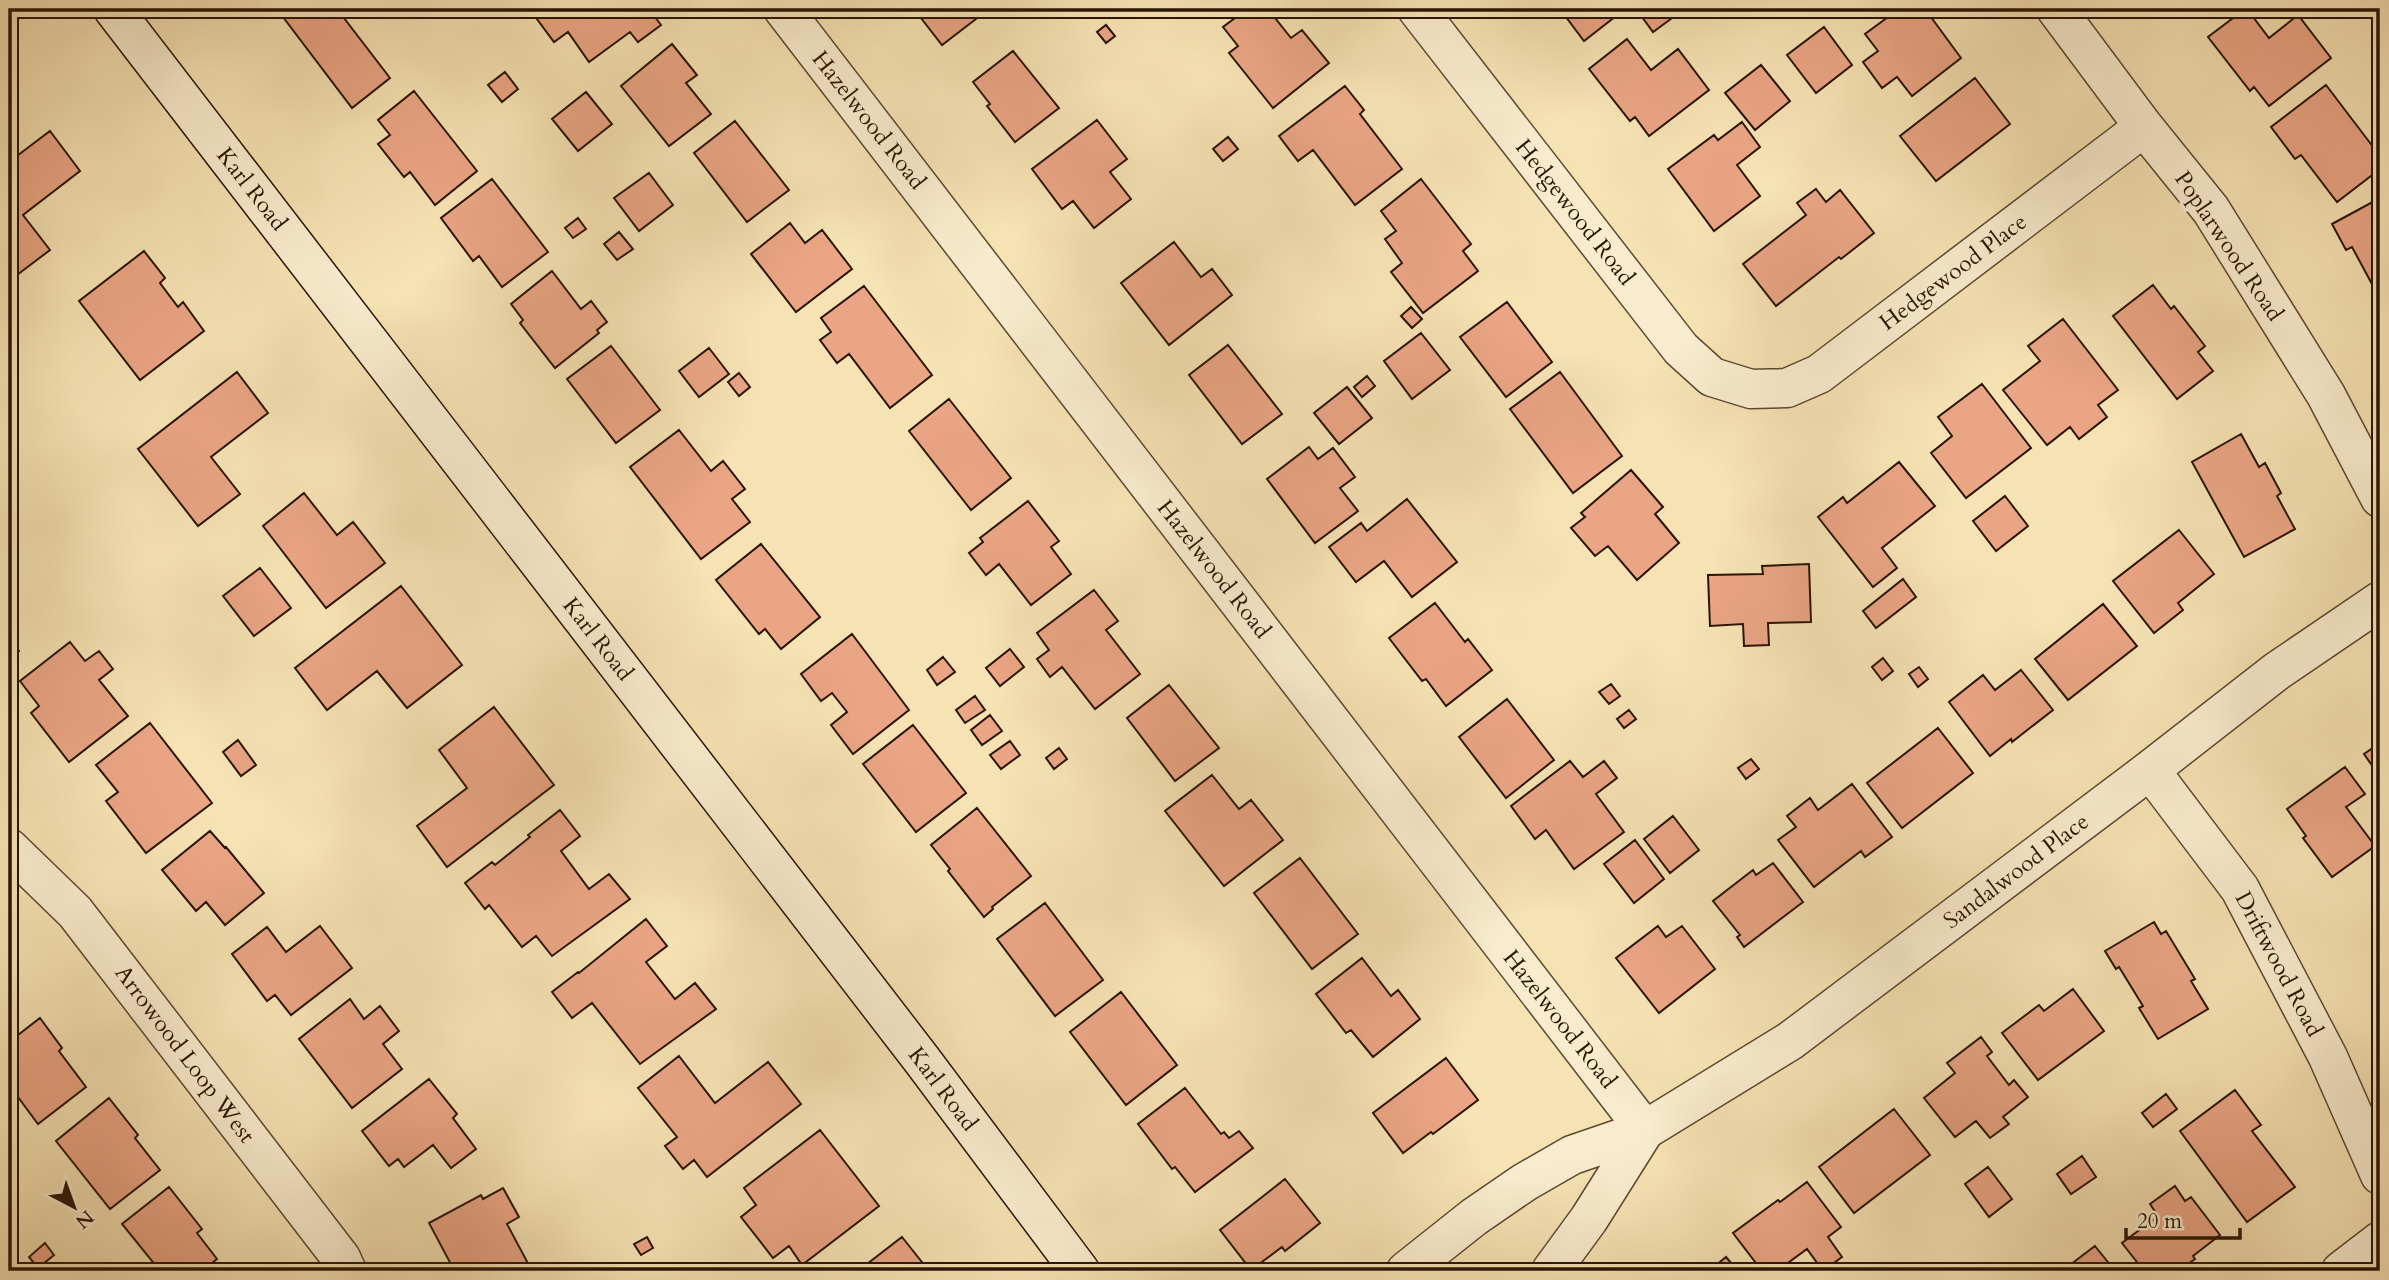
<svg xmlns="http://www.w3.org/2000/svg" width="2389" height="1280" font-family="Cardo,serif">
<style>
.building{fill:#eaa584;stroke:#291404;stroke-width:2}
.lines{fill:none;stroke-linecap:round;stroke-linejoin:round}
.street-casing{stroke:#5c4830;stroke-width:41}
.secondary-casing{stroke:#291404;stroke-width:41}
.street{stroke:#f9ecce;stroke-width:38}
.secondary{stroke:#f9ecce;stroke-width:38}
.labels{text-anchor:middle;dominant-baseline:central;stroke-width:7;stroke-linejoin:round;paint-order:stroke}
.street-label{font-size:23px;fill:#291404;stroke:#f9ecce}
</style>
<rect width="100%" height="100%" fill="#f6e2b3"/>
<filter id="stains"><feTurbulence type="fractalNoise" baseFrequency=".00286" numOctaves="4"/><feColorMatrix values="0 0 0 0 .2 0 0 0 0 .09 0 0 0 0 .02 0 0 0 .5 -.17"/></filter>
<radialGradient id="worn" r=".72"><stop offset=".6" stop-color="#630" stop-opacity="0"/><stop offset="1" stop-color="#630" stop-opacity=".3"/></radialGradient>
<path class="building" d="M295,9H337L390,78L352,108L283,17Z
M534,9H649L661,25L638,42L630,32L589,62L568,32L554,42L531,11Z
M914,9H989L942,45Z
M1247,9H1268L1291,38L1302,30L1329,63L1273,108L1229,53L1238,46L1223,27Z
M1560,9H1625L1584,41Z
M1653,9H1675L1679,13L1653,32L1642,17Z
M1899,9H1925L1961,58L1912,96L1897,77L1882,88L1863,62L1878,51L1865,34Z
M2245,9H2247L2269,38L2298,15L2331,58L2269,106L2254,87L2250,91L2208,37Z
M1106,25L1115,36L1106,43L1097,32Z
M1824,27L1852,65L1816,93L1787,55Z
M1627,39L1651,70L1678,49L1709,90L1649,136L1635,117L1630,121L1589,69Z
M672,44L697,75L686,83L711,114L669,146L621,86Z
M1013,51L1059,108L1015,142L987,106L990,104L973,82Z
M1761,65L1790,101L1755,130L1725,93Z
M505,72L518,89L502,102L488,85Z
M1975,78L2010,124L1936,181L1900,136Z
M2326,85L2380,156V169L2337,202L2301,155L2295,159L2271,127Z
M1345,86L1364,110L1360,114L1402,169L1355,205L1313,150L1298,161L1279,136Z
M414,91L477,171L435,205L410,172L404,177L378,144L390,135L378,120Z
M586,92L612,124L578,151L552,119Z
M1097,120L1127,159L1110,172L1131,199L1094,228L1073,201L1062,209L1032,169Z
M735,121L789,190L747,222L694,153Z
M1742,122L1760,147L1737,165L1760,196L1714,231L1668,169L1714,135L1718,140Z
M50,131L80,171L23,215L50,250L9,281V162Z
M1228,137L1238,149L1223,161L1213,149Z
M649,173L673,205L639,231L614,198Z
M492,179L548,252L502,287L479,256L473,261L441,218Z
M1421,179L1471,244L1463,251L1478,271L1423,313L1391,272L1402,263L1385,239L1396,231L1381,211Z
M1816,189L1826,202L1840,190L1874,233L1841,259L1839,257L1776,306L1743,264L1806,215L1797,203Z
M2380,198V299L2352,247L2346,250L2332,224Z
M578,218L586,229L573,238L565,228Z
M790,223L805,243L822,230L852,269L796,312L751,254Z
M619,232L633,249L617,260L604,244Z
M1174,242L1201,277L1212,269L1232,295L1169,345L1121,283Z
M144,251L165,278L160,283L178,307L183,302L204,331L140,380L79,301Z
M552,271L581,309L591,301L607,322L597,330L599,333L555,368L520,323L523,320L511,304Z
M2153,285L2171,309L2174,306L2205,346L2198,352L2213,371L2177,399L2113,316Z
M864,286L932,375L890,408L849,354L837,363L820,340L831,332L821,318Z
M1507,302L1552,362L1506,397L1460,337Z
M1411,307L1422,319L1412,328L1401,316Z
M2063,319L2118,390L2098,405L2107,417L2079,439L2070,427L2047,445L2003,390L2040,361L2028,346Z
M1421,333L1450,370L1412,399L1384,361Z
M1228,345L1282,414L1242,444L1189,375Z
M611,346L660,410L616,443L567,379Z
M709,348L729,374L699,397L679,371Z
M237,372L268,413L211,457L240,494L198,526L138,449Z
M1560,372L1622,456L1573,493L1510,409Z
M739,373L750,387L739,396L728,382Z
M1367,376L1375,386L1362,397L1354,387Z
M1982,384L2031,448L1966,498L1931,453L1952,436L1938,417Z
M1347,387L1372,418L1339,444L1314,413Z
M949,399L1011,478L971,510L909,431Z
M679,430L711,471L723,461L745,489L732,499L750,522L701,559L630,467Z
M2241,434L2259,467L2265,463L2281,493L2277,496L2295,529L2244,557L2192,462Z
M1309,447L1318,459L1333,448L1355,477L1340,488L1358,511L1315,543L1267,479Z
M1899,462L1935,506L1882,548L1897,568L1873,587L1818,517L1843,497L1847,503Z
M1631,470L1663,507L1655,514L1679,543L1637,580L1608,546L1595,556L1571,528L1585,517L1581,513Z
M304,493L337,535L353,522L385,563L326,608L263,526Z
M2005,496L2028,526L1996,551L1973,521Z
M1407,499L1457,562L1412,597L1384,561L1356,582L1329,547L1361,523L1367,531Z
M1028,501L1059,541L1051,547L1071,574L1031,605L999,564L986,575L969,553L983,542L980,538Z
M2179,530L2214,574L2178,603L2183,610L2154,633L2113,581Z
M761,544L820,617L781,649L765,629L759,634L716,580Z
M1809,564L1811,622L1768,623L1769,645L1744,646L1743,624L1710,626L1708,575L1763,574L1762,566Z
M260,568L291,608L254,636L223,596Z
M1903,579L1916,597L1876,628L1863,611Z
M401,586L462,665L407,708L377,671L327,710L295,668Z
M1094,590L1118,621L1106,630L1140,674L1095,709L1062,667L1050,677L1037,659L1049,650L1037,633Z
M1435,603L1465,642L1468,639L1492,670L1446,706L1426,679L1422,681L1389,638Z
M2103,604L2137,646L2068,700L2035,659Z
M852,634L909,710L853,754L831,725L847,712L832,693L821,701L801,674Z
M9,638L19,651L9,659Z
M70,642L85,661L99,651L113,669L99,680L128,716L69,762L31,713L39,706L20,681Z
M1010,649L1024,667L1000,686L986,668Z
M943,657L955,672L937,685L927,670Z
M1883,658L1893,671L1882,680L1872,667Z
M1919,667L1928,679L1918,687L1909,674Z
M2021,670L2053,710L2012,742L2011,739L1990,756L1949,702L1983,675L1995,690Z
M1611,684L1620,696L1609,704L1599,692Z
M1169,685L1219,748L1175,781L1127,718Z
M975,696L985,710L965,723L956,710Z
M1507,699L1554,760L1506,798L1459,737Z
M494,707L554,785L447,867L417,826L467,788L439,750Z
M1629,710L1636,719L1624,728L1617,719Z
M990,715L1002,731L982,745L971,730Z
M150,723L212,803L146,853L106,801L118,792L96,765Z
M913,725L966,793L916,832L863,764Z
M1938,728L1973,773L1902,828L1867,783Z
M238,740L256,765L241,776L223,752Z
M1010,741L1020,755L1001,769L990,755Z
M2380,743V777L2364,754Z
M1059,748L1067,759L1054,769L1046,758Z
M1751,759L1759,769L1746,779L1738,768Z
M1570,761L1583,777L1604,761L1617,778L1596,794L1624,832L1574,869L1546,830L1535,839L1511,806Z
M2345,767L2365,794L2346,807L2375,846L2332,877L2303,838L2306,836L2287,809Z
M1212,775L1239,809L1251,800L1283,840L1224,886L1165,811Z
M1852,784L1892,837L1865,857L1861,851L1814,887L1778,840L1796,827L1787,816L1810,798L1818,810Z
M977,808L1031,876L992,907L993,909L984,917L948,871L950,869L931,845Z
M560,810L580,836L561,851L589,889L609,874L630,899L552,956L536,936L522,947L489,905L485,909L465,883L492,862L495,865L530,837L528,835Z
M1673,816L1699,850L1670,873L1644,839Z
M210,831L225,848L226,847L264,893L225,925L206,902L196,911L162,870Z
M1635,840L1664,879L1634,903L1604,864Z
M1300,858L1358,934L1312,969L1254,893Z
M1773,863L1803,902L1744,947L1737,937L1740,935L1713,901L1753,870L1756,875Z
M1045,903L1103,980L1055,1016L997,939Z
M646,919L667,946L646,962L675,999L695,983L716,1009L640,1064L592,1003L572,1018L552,992L578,972L579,973Z
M2154,922L2161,934L2166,931L2195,979L2191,981L2208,1009L2158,1039L2139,1008L2143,1006L2119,967L2116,969L2105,951Z
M320,926L352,968L291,1015L275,995L267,1001L232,954L267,927L286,952Z
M1658,926L1666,937L1682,926L1715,969L1659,1013L1616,958Z
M1362,958L1391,996L1398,990L1420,1019L1373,1057L1351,1030L1346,1033L1316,994Z
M2073,989L2104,1031L2038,1080L2002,1033L2039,1005L2044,1011Z
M1121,992L1177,1065L1126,1105L1070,1032Z
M350,999L364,1019L380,1006L399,1031L383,1044L402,1069L352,1108L299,1039Z
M40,1018L62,1048L59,1051L86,1087L38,1124L9,1085L11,1081L9,1042Z
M1981,1037L1992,1052L1987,1056L2009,1085L2014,1080L2028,1097L2003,1117L2009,1124L1990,1138L1976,1121L1955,1137L1924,1098L1955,1073L1947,1063Z
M679,1056L715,1103L768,1062L801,1104L707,1177L694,1160L683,1169L665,1146L677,1137L638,1088Z
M1446,1058L1478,1100L1433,1134L1431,1132L1403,1153L1373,1113Z
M429,1079L457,1114L453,1118L476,1149L451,1168L433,1145L404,1167L398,1159L389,1166L362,1131Z
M1185,1088L1221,1134L1224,1132L1229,1138L1239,1131L1253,1148L1195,1192L1175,1167L1172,1169L1138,1124Z
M2235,1090L2261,1125L2252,1131L2295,1187L2247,1222L2180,1131Z
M2166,1094L2177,1109L2153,1127L2142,1113Z
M109,1098L138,1135L135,1138L160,1170L110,1209L56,1141Z
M1894,1109L1930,1155L1854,1213L1819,1167Z
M820,1130L879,1206L802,1265L789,1246L773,1258L741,1217L756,1205L744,1188Z
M2082,1156L2096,1177L2071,1194L2057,1174Z
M1988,1167L2012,1199L1989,1217L1965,1184Z
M1285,1179L1320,1223L1285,1251L1282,1247L1251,1270L1220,1230Z
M1807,1182L1841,1227L1828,1237L1842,1257L1823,1271L1807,1249L1777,1271H1762L1733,1233L1778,1200L1780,1202Z
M2175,1186L2185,1201L2191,1197L2220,1235L2193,1256L2195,1259L2178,1271H2144L2122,1243L2158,1216L2150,1204Z
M169,1187L202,1229L197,1233L217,1259L202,1271H160L122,1224Z
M503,1188L519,1217L507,1224L531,1269L527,1271H468L465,1265L454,1270L429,1223L481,1195L483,1199Z
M647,1237L653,1248L641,1255L634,1244Z
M902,1237L929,1271H858Z
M45,1243L54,1255L38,1268L29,1257Z
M2095,1246L2115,1271H2062Z
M1726,1257L1738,1271H1709Z"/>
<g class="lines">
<g class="street-casing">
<path id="street" d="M783,9L1645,1130
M1417,9L1681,349L1712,377L1751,389L1787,388L1819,374L2144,127
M2056,9L2144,127L2211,210L2326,395L2380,498
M2150,770L2240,889L2328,1057L2380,1175
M9,848L75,912L341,1258L347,1271
M1406,1271L1474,1217L1525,1182L1572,1155L1645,1130L1790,1041L2150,770L2277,671L2380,601
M1551,1271L1589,1219L1645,1130
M2341,1271L2380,1241"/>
</g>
<g class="secondary-casing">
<path id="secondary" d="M113,9L922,1060L1080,1271"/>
</g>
<use href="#street" class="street"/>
<use href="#secondary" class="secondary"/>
</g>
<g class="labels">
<g class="street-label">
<text transform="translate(869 120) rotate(52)">Hazelwood Road</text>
<text transform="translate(252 189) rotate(52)">Karl Road</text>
<text transform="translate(1575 212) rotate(52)">Hedgewood Road</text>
<text transform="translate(2229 246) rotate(56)">Poplarwood Road</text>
<text transform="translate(1953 272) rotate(-37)">Hedgewood Place</text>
<text transform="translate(1214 569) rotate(52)">Hazelwood Road</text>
<text transform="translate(598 639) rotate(52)">Karl Road</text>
<text transform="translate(2016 871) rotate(-37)">Sandalwood Place</text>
<text transform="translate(2279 964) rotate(62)">Driftwood Road</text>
<text transform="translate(1560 1019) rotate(52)">Hazelwood Road</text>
<text transform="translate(185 1054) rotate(53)">Arrowood Loop West</text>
<text transform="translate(943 1089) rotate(53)">Karl Road</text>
</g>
</g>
<rect width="2389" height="1280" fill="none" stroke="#f6e2b3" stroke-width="35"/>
<rect x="10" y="10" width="2368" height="1259" fill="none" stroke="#291404" stroke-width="3.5"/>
<rect x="18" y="18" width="2354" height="1245" fill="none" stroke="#291404" stroke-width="2"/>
<g transform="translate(74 1207) rotate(139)" stroke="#f9ecce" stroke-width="5" paint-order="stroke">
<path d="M0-5L12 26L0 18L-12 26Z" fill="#291404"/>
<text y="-10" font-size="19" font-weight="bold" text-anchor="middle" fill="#291404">N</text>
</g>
<path d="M2126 1228v10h114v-10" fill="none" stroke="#291404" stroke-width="3.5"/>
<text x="2137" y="1228" font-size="21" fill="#291404" stroke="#f9ecce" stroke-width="5" paint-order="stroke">20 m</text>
<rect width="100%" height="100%" filter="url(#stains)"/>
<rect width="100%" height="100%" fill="url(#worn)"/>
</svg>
